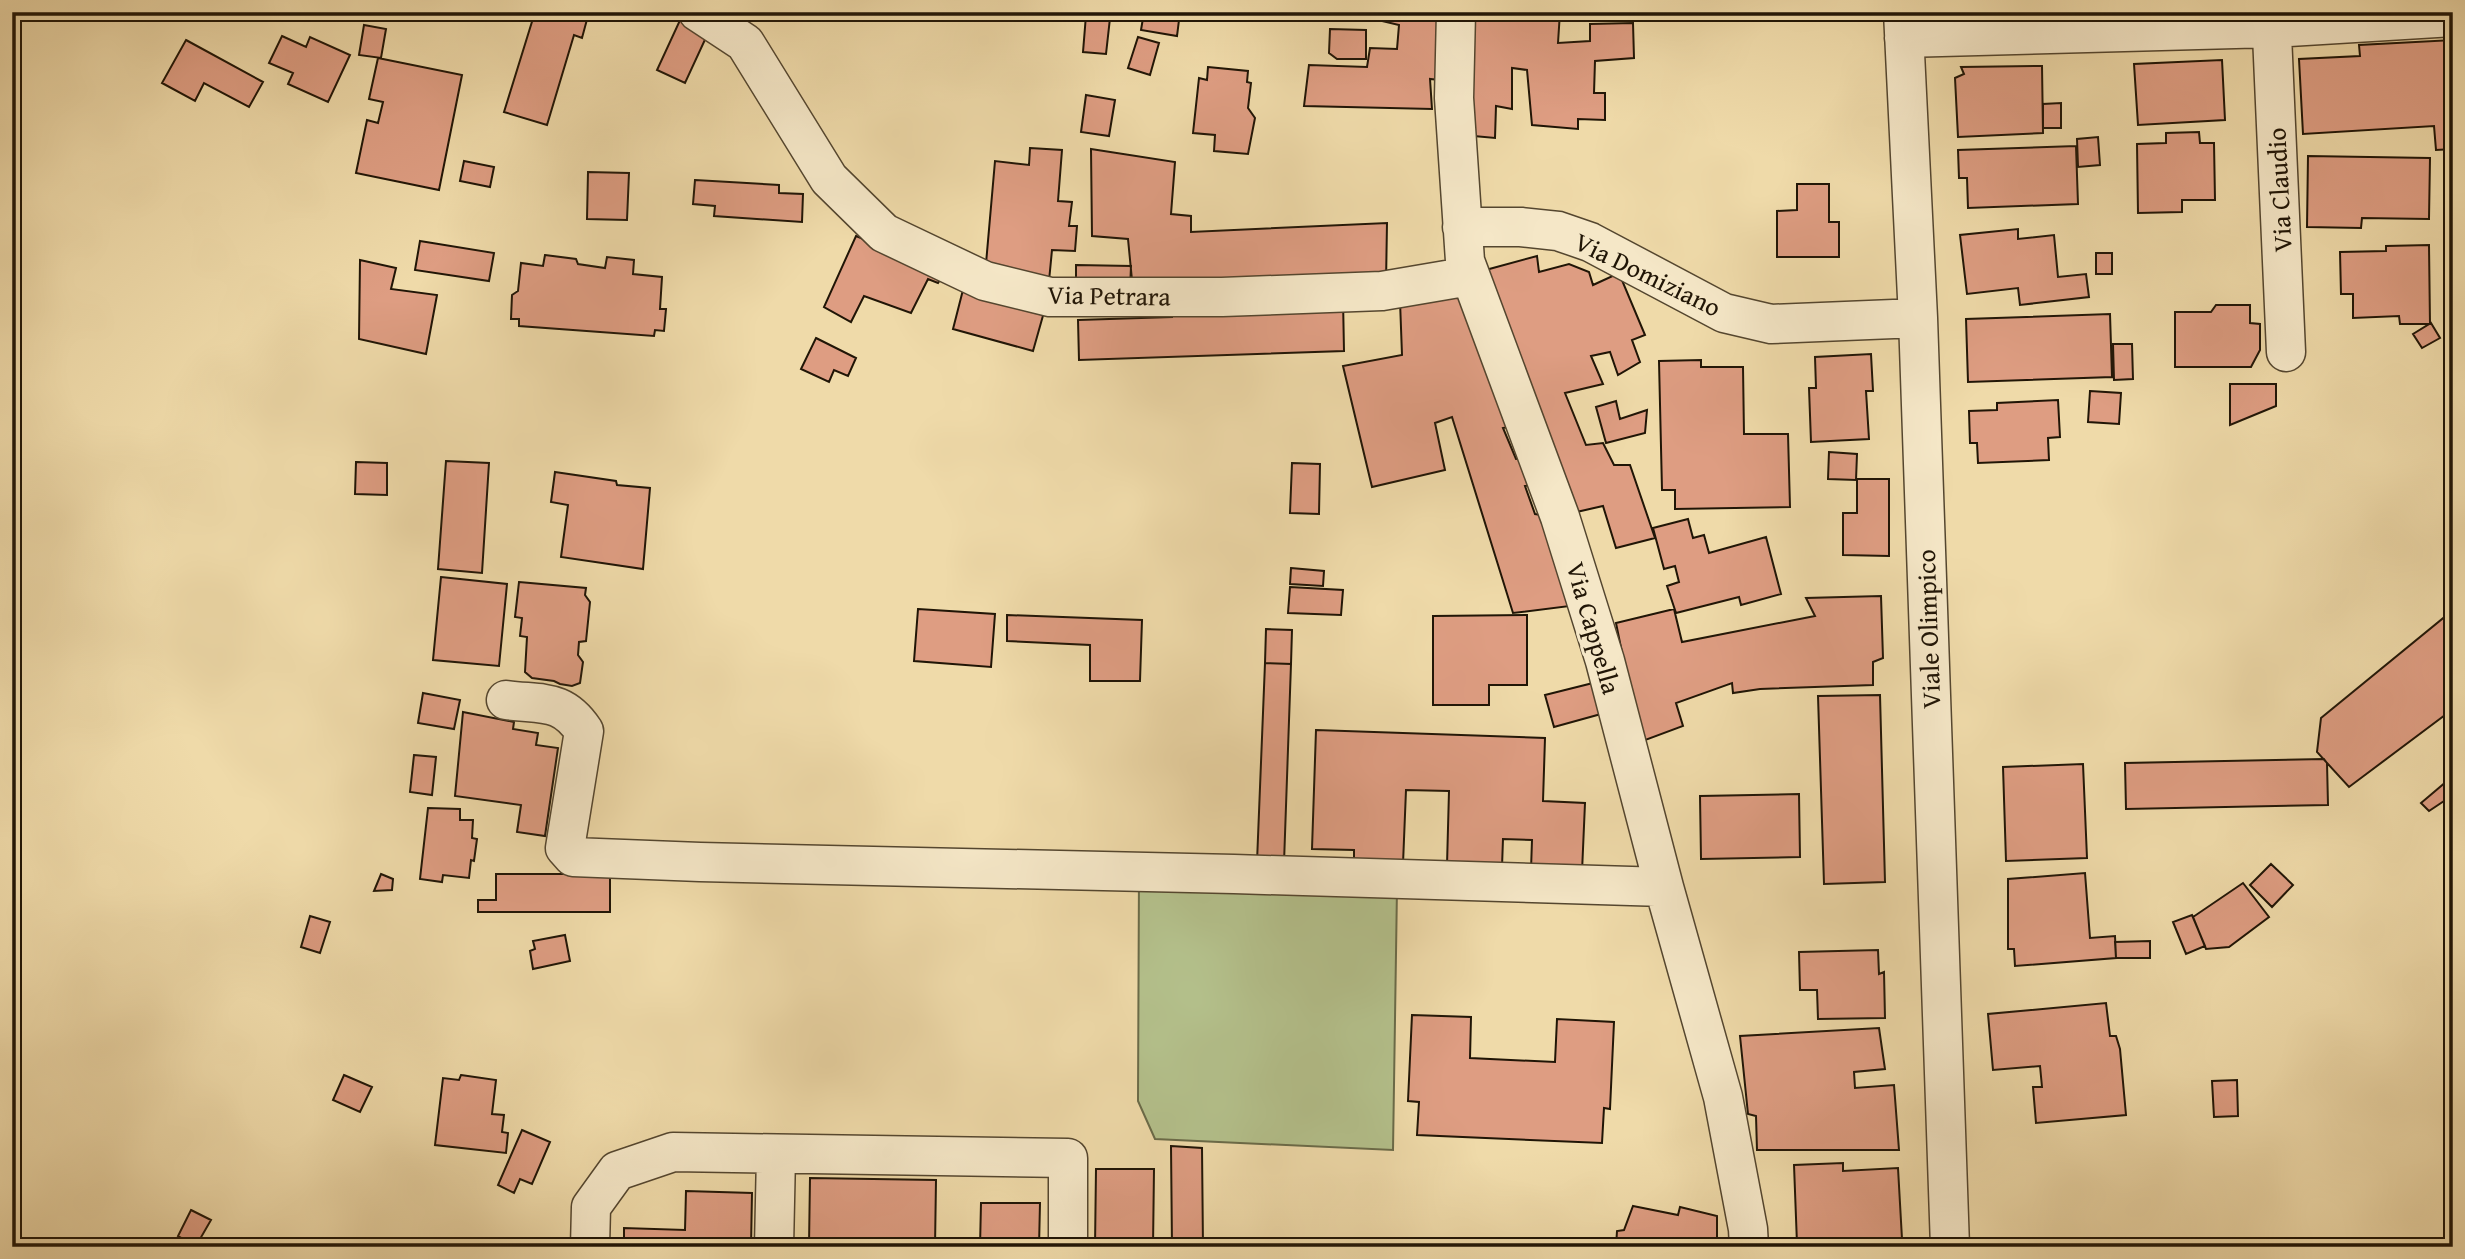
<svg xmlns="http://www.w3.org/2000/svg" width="2465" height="1259" font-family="'Gentium Book Plus',serif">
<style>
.green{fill:#b4c18c;stroke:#6a6b49;stroke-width:2}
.building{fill:#de9d82;stroke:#201506;stroke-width:2}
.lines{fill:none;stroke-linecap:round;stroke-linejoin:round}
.minor-casing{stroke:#54462f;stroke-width:41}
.minor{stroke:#f5e7c7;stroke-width:38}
.labels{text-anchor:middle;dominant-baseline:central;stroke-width:6;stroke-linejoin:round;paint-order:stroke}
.street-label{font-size:26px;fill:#201506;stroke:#f5e7c7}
</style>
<rect width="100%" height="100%" fill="#efdaa9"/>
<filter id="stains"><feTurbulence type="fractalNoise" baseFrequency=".00286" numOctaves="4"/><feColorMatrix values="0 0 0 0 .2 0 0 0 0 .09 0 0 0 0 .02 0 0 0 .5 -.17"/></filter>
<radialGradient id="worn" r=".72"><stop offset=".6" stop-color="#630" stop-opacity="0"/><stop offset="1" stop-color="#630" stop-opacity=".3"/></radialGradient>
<path class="green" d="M1139,871L1397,888L1393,1150L1155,1139L1138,1101Z"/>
<path class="building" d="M535,12H589L582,38L574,35L547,125L504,112Z
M1144,12H1180L1177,36L1141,30Z
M1286,12H1331L1330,20Z
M1383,12H1443L1439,80L1430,79L1432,109L1304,106L1309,65L1367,67L1370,48L1397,49L1399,25L1382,21Z
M1463,12H1560L1558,43L1590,41V24L1633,23L1634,58L1595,61L1594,93H1605V120L1578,119V129L1532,125L1527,70L1512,68V109L1496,106L1495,138L1463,135Z
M1086,15L1110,18L1106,54L1083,52Z
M681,18L709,31L685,83L657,70Z
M364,25L386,29L381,58L359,55Z
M1330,29L1366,30V59H1337L1329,53Z
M282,36L306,47L310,37L350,55L328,102L288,84L293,73L269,63Z
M1138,37L1159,43L1150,75L1128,68Z
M186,40L263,82L249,107L204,83L195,101L162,83Z
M2453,40V149L2436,150L2434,126L2303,134L2299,59L2360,56L2359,45Z
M378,58L462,75L439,190L356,173L367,120L378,123L383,102L369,99Z
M2222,60L2225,120L2138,125L2134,64Z
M2042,66L2043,133L1958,137L1955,78L1964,74L1961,67Z
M1208,67L1248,71L1247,82L1251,83L1248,108L1255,118L1248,154L1214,151L1215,135L1193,133L1199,78L1207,80Z
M1086,95L1115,100L1109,136L1081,132Z
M2061,103V128H2043V104Z
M2199,132L2200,143H2214L2215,200H2182V212L2138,213L2137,144L2166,143V133Z
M2098,137L2100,165L2078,167L2077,139Z
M2076,146L2078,204L1968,208L1967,178H1959L1958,150Z
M1030,148L1062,150L1058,201L1072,202L1069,226H1077L1075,251L1052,250L1049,281L985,275L995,161L1029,165Z
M1091,149L1175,162L1171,214L1191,216V232L1387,223L1386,283L1132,280L1128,239L1092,236Z
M2308,156L2430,158L2429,219L2362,218L2361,228L2307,227Z
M464,161L494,167L490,187L460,181Z
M588,172L629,173L627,220L587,219Z
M695,180L779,185V193L803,194L802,222L714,216L715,206L693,204Z
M1797,184H1829V222H1839V257H1777V211L1797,210Z
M2018,229V239L2054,235L2058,277L2086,274L2089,297L2020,305L2018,288L1967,294L1960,235Z
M856,236L945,272L938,283L928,279L911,313L864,296L851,322L824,307Z
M420,241L494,253L489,281L415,270Z
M2429,245L2430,324H2400L2399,316L2353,318V294H2341L2340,252L2386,251V246Z
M2096,253H2112V274H2096Z
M545,255L576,259L578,264L605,268L607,257L634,260L633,274L662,277L660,309H666L664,331L655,330L654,336L519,326V319H511L512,295L518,291L521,263L543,266Z
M1537,256L1539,272L1569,264L1589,272L1593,285L1619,273L1645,335L1632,340L1640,362L1618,375L1610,352L1591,356L1603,384L1565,393L1586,445L1603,443L1614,465H1630L1655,538L1616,548L1603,506L1572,513L1482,271Z
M360,260L396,268L391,289L437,295L426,354L359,339Z
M1076,265L1131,266L1130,290L1076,289Z
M965,282L1046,305L1033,351L953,329Z
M1462,295L1515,426L1503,428L1516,459L1526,458L1537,484L1525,486L1535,514L1549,516L1570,606L1513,613L1452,417L1435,423L1445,470L1372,487L1343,366L1402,355L1400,301Z
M1343,299L1344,351L1079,360L1078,320L1172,317V305Z
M2216,305H2250V323L2260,324V350L2251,367H2175V312H2211Z
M2110,314L2112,377L1968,382L1966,319Z
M2431,323L2440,338L2422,348L2413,334Z
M816,338L856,358L848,376L834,370L829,382L801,369Z
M2113,344H2132L2133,379L2114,380Z
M1871,354L1873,391H1866L1869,439L1811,442L1809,388H1816L1815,357Z
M1701,360V367H1743L1744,434H1788L1790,507L1675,509V490H1662L1659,361Z
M2230,384H2276V406L2230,425Z
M2090,391L2121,393L2119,424L2088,422Z
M2058,400L2060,437L2048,438L2049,460L1978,463L1977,443H1970L1969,411L1997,410V403Z
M1616,401L1620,419L1647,410L1645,433L1606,443L1596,407Z
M1829,452L1857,454L1856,480L1828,479Z
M446,461L489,463L482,573L438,569Z
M356,462L387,463V495L355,494Z
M1292,463L1320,464L1319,514L1290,513Z
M555,472L616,481L617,485L650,488L643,569L561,557L568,505L551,502Z
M1857,479H1889V556L1843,555V513H1857Z
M1688,519L1693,538L1704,535L1709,553L1766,537L1781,594L1741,605L1739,597L1676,613L1667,586L1679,582L1675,566L1664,569L1653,528Z
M1291,568L1324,571L1323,586L1290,584Z
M441,577L507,584L499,666L433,660Z
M519,582L586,588L585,595L590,602L586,641L579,642L578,655L583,662L580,683L572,686L560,684L554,681L532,678L525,672L527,637L520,636L522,618L515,617Z
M1290,587L1343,590L1341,615L1288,613Z
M1881,596L1883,658L1873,662V685L1760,689L1733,693L1732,683L1676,703L1683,726L1640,742L1616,623L1674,609L1682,642L1815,616L1806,598Z
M918,609L995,614L991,667L914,661Z
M1007,615L1142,620L1140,681H1090V645L1007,641Z
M1527,615V685H1489V705H1433V616Z
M2447,615L2453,622V709L2349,787L2317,752L2321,718Z
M1266,629L1292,630L1291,664L1265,663Z
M1265,663L1291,664L1284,863L1257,862Z
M1593,683L1601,714L1554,727L1545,695Z
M423,693L460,700L454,729L418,723Z
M1880,695L1885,882L1824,884L1818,696Z
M463,712L514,722L513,729L538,733L536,745L558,748L545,836L517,832L521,805L455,796Z
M1316,730L1545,738L1543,801L1585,803L1582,872L1531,870L1532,840L1503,839L1502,867L1447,865L1449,791L1406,790L1403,864L1354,863V850L1312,849Z
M414,755L436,757L432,795L410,792Z
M2324,759L2327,763L2328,805L2126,809L2125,763Z
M2083,764L2087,858L2006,861L2003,767Z
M2453,776V795L2429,811L2421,803Z
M1799,794L1800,857L1701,859L1700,796Z
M428,808L460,809V820H473L472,838L477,839L474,861L471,860L469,878L443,875L442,882L420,879Z
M2271,864L2293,885L2272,907L2250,885Z
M2085,873L2090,938L2115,936L2116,958L2015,966L2014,949H2008V879Z
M381,874L393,879L392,890L374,891Z
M496,874H610V912H478V900H496Z
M2243,883L2269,917L2229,947L2206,949L2193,917Z
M2192,915L2205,946L2186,954L2173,922Z
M310,916L330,922L320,953L301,947Z
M565,935L570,961L533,969L530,951L535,949L533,941Z
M2150,941V958H2116L2115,942Z
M1878,950L1879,974L1884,972L1885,1018L1818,1019L1817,990H1800L1799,952Z
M2106,1003L2110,1036H2116L2120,1049L2126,1115L2036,1123L2033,1087H2042L2040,1066L1993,1070L1988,1014Z
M1412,1015L1471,1017L1470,1058L1555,1062L1557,1019L1614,1022L1610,1109L1604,1108L1602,1143L1417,1135L1419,1102L1408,1101Z
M1879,1028L1885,1069L1854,1072L1855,1088L1894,1085L1899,1150H1757L1756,1116L1748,1114L1740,1036Z
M344,1075L372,1087L360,1112L333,1100Z
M461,1075L496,1080L492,1114L504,1115L502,1132L508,1133L506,1153L435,1145L443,1078L459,1080Z
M2237,1080L2238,1116L2214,1117L2212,1081Z
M522,1130L550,1142L532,1184L520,1179L514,1193L498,1185Z
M1171,1146L1202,1148L1203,1247H1172Z
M1843,1163V1171L1898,1168L1902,1239L1797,1244L1794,1165Z
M1096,1169H1154L1153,1247H1095Z
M810,1178L936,1180L935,1247L809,1245Z
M686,1191L752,1193L751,1247H624V1228L685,1230Z
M981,1203H1040L1039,1247H980Z
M1633,1206L1678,1215L1680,1207L1717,1216V1247H1616L1617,1231L1624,1230Z
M191,1210L211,1220L196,1246L178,1236Z
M2233,1239L2254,1240L2253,1247H2233Z
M2092,1241V1247H2062L2061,1245Z"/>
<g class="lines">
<g class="minor-casing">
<path id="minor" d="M698,12L745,43L829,179L884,233L985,281L1050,297H1222L1382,291L1470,276
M1456,12L1454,98L1465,261L1560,517L1605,661L1664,887L1723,1097L1748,1229L1749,1247
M1903,12L1918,318L1950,1247
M2271,12L2286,352
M1904,38L2272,28L2453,17
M1462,227H1521L1558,231L1590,242L1724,313L1771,324L1918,318
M506,700C542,705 562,698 584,731L565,848L573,857L700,862L1234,874L1664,887
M590,1247L591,1207L617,1171L673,1152L1068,1158V1247
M774,1247L776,1155"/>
</g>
<use href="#minor" class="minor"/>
</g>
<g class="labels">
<g class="street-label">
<text transform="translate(2279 190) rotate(-93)">Via Claudio</text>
<text transform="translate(1648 274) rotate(26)">Via Domiziano</text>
<text transform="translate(1109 295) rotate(1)">Via Petrara</text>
<text transform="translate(1594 628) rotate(74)">Via Cappella</text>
<text transform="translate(1928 629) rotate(-92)">Viale Olimpico</text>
</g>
</g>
<rect width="2465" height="1259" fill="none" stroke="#efdaa9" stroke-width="42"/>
<rect x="14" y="14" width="2437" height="1231" fill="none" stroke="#201506" stroke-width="3.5"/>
<rect x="21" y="21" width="2423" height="1217" fill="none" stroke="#201506" stroke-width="2"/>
<rect width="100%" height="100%" filter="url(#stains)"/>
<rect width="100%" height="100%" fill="url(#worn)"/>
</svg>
